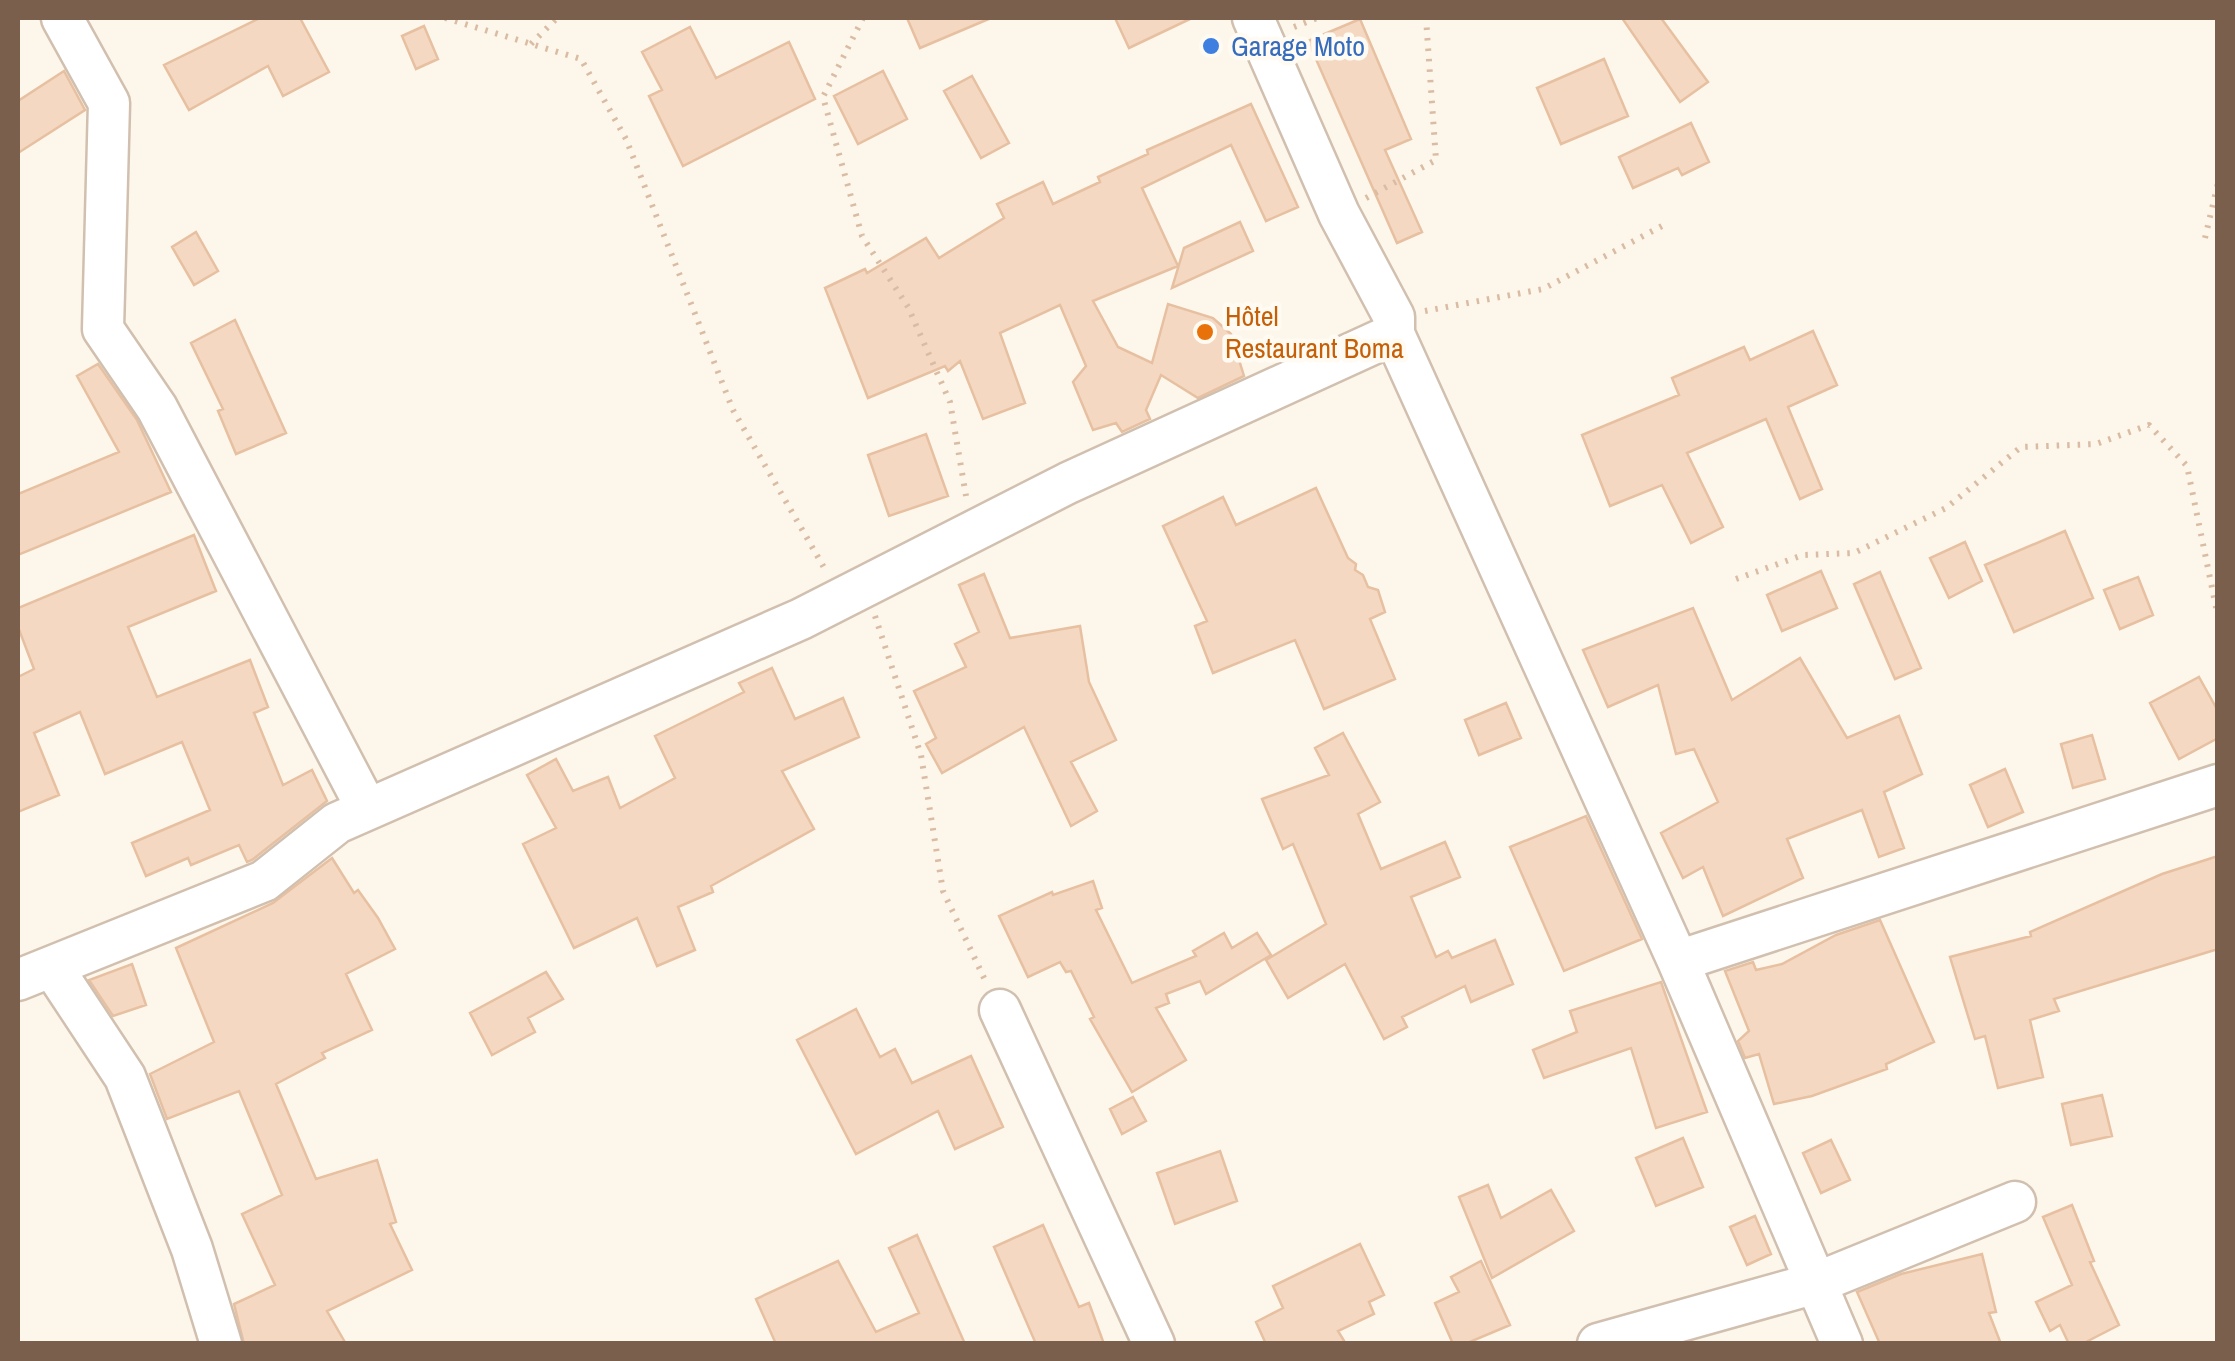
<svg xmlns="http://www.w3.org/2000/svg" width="2235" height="1361" font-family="'Archivo Narrow',sans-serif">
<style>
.building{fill:#f4d8c2;stroke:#e7c0a1;stroke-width:2.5}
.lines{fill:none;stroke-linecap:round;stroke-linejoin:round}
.minor-casing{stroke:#d1c0af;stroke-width:45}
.path{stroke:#dabca4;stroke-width:6;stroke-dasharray:2.5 8;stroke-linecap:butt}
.minor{stroke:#fff;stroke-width:40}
.shop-dot{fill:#3f7fe0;stroke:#fffbf2;stroke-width:4}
.food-dot{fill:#e8710a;stroke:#fffbf2;stroke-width:4}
.labels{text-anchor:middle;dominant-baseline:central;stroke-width:9;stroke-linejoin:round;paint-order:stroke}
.shop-label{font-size:28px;fill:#366cbe;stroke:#fffbf2;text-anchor:start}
.food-label{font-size:28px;fill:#c56008;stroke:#fffbf2;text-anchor:start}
</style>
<rect width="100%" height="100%" fill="#fdf7eb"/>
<path class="building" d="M260,18H300L329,72L283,96L268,66L189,110L164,65Z
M907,18H991L920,48Z
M1115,18H1192L1129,48Z
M1622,18H1661L1708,82L1680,102Z
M1360,19L1411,139L1385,150L1422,232L1397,243L1308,41Z
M424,26L438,59L416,69L402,36Z
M690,27L716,78L789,42L815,99L683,166L649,96L662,90L642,52Z
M1604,59L1628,116L1561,144L1537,88Z
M64,71L85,110L18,153V101Z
M883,71L907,119L858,144L834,96Z
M972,76L1009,143L981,158L944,91Z
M1251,104L1298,207L1266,221L1231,145L1142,188L1178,266L1093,301L1118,347L1152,363L1168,304L1213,318L1231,334L1244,376L1198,398L1161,375L1146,410L1150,419L1122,432L1116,423L1093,430L1073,382L1086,366L1060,305L1000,333L1025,403L983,419L960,361L948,371L945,366L868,398L825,288L865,269L867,273L926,238L939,258L1004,218L997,204L1043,182L1053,204L1100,182L1098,177L1148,154L1147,150Z
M1691,123L1709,162L1682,175L1678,168L1633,188L1619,157Z
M1240,222L1253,251L1172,288L1184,248Z
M196,232L218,271L194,285L172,247Z
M235,320L286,433L236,454L218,411L223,409L191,343Z
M1813,331L1837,385L1788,407L1822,489L1800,499L1766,419L1687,453L1723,527L1691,543L1662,485L1610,506L1582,435L1679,395L1672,378L1744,347L1750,360Z
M98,364L137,420L171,492L18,555V494L119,452L77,376Z
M926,434L948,496L889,516L868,455Z
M1316,488L1348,558L1356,564L1355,570L1363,575L1368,587L1378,590L1385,612L1370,619L1395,679L1324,709L1295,640L1213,673L1195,626L1207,621L1163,526L1223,497L1236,525Z
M2065,531L2093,598L2014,632L1985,565Z
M194,535L216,591L128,627L157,697L250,660L268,707L254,713L283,785L312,770L327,801L252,860L247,862L239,845L191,865L188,858L146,876L132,843L210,810L182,742L105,774L80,712L34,733L59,795L18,812V677L34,669L18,627V608Z
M1965,542L1982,581L1949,598L1930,558Z
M1821,571L1837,608L1782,631L1767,595Z
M1880,572L1921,668L1895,679L1854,584Z
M984,574L1010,638L1080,626L1089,682L1116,740L1071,762L1097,811L1071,826L1024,727L942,773L926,744L936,738L914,691L966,667L955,644L979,632L959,585Z
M2138,577L2153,615L2120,629L2104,590Z
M1693,608L1732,700L1800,658L1847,738L1899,716L1922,774L1884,792L1904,848L1879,857L1862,810L1787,839L1803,878L1723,916L1703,867L1683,878L1661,833L1718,802L1694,749L1676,754L1658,685L1608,707L1583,650Z
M772,668L795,719L843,698L859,737L782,771L814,829L711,886L713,892L678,907L695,950L657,966L637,918L574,948L523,844L556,828L527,775L556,759L573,791L608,777L620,808L675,778L655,736L744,692L739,683Z
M2199,677L2218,711V738L2179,759L2150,703Z
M1506,703L1521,738L1479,755L1465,720Z
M1343,733L1380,802L1358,814L1381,869L1445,842L1460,877L1411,897L1436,957L1448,951L1452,958L1495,940L1513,984L1471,1002L1465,986L1402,1017L1407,1027L1384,1039L1345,964L1288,998L1266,960L1326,924L1293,844L1283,849L1262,799L1329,775L1315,748Z
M2092,735L2105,779L2073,788L2061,744Z
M2005,769L2023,812L1988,827L1970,785Z
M1586,816L1642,939L1564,971L1510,847Z
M2218,856V949L2054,999L2059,1011L2030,1020L2043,1077L1998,1088L1985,1036L1975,1039L1950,957L2031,936L2030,932L2162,874Z
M332,858L354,893L358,890L378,918L395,949L346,974L372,1030L322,1053L325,1058L276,1084L316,1179L377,1160L396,1222L390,1224L412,1270L327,1311L346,1344H244L234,1304L275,1285L242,1214L282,1195L239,1091L167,1119L150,1074L214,1042L176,948L273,903Z
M1093,881L1102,908L1096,910L1132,983L1196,956L1193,951L1224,933L1232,948L1257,933L1271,955L1206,994L1200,981L1166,994L1169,1003L1156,1008L1186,1060L1132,1092L1090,1019L1094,1017L1071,971L1066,972L1060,962L1028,977L999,916L1052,892L1053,895Z
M1880,920L1934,1042L1886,1064L1887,1069L1812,1096L1774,1104L1759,1054L1745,1058L1738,1041L1749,1031L1725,971L1753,962L1756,970L1782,964L1836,935Z
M132,964L146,1005L113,1016L89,980Z
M546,972L563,999L528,1018L535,1032L492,1055L470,1013Z
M1661,982L1707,1112L1656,1128L1631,1048L1544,1078L1533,1050L1577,1032L1570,1011Z
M856,1009L880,1057L895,1049L912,1083L971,1056L1003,1127L955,1149L938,1111L856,1154L797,1040Z
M2102,1095L2112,1136L2071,1145L2062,1104Z
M1133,1097L1146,1121L1122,1134L1110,1109Z
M1683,1138L1703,1187L1656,1206L1636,1158Z
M1831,1140L1850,1180L1821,1193L1803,1153Z
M1220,1151L1237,1201L1175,1224L1157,1173Z
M1488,1185L1501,1218L1551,1190L1574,1231L1492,1278L1459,1197Z
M2072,1205L2094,1261L2090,1262L2119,1325L2082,1344H2069L2060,1325L2050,1331L2036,1302L2072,1285L2043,1217Z
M1755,1216L1771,1254L1747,1265L1730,1227Z
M1043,1225L1079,1307L1089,1303L1104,1344H1036L994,1247Z
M917,1235L965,1344H776L756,1299L838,1261L876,1332L919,1313L889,1248Z
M1360,1244L1384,1295L1369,1302L1374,1314L1338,1331L1346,1344H1266L1256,1322L1283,1308L1273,1286Z
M1982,1254L1996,1312L1989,1313L2001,1344H1880L1857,1292L1901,1274Z
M1481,1261L1510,1325L1465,1344H1453L1435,1303L1459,1292L1451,1277Z"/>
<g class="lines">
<g class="minor-casing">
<path id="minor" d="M62,18L109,103L103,329L157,408L367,809
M1253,18L1339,214L1394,317V334L1678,961L1842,1344
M1678,961L2218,785
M53,968L125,1077L192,1249L221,1344
M18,980L264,881L337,823L801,619L1068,483L1394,334
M1000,1010L1154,1344
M1598,1344L1816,1283L2015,1202"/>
</g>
<path class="path" d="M445,18L581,59L626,139L733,410L826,571
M863,18L823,97L862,236L908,307L950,402L966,496
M1294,27L1317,18
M531,44L557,18
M1366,198L1436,160L1426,18
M2205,238L2218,183
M1425,311L1543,289L1662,226
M1736,579L1803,555L1854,553L1946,508L2021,447L2096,444L2149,425L2187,466L2218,617
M875,616L921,755L943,891L985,980"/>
<use href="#minor" class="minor"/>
</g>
<circle class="shop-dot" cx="1211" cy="46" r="10"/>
<circle class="food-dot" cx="1205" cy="332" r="10"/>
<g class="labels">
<g class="shop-label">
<text x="1231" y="46">Garage Moto</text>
</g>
<g class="food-label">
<text x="1225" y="316">Hôtel<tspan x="1225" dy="32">Restaurant Boma</tspan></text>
</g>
</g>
<rect width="2235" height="1361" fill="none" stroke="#7a5f4c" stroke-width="40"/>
</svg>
